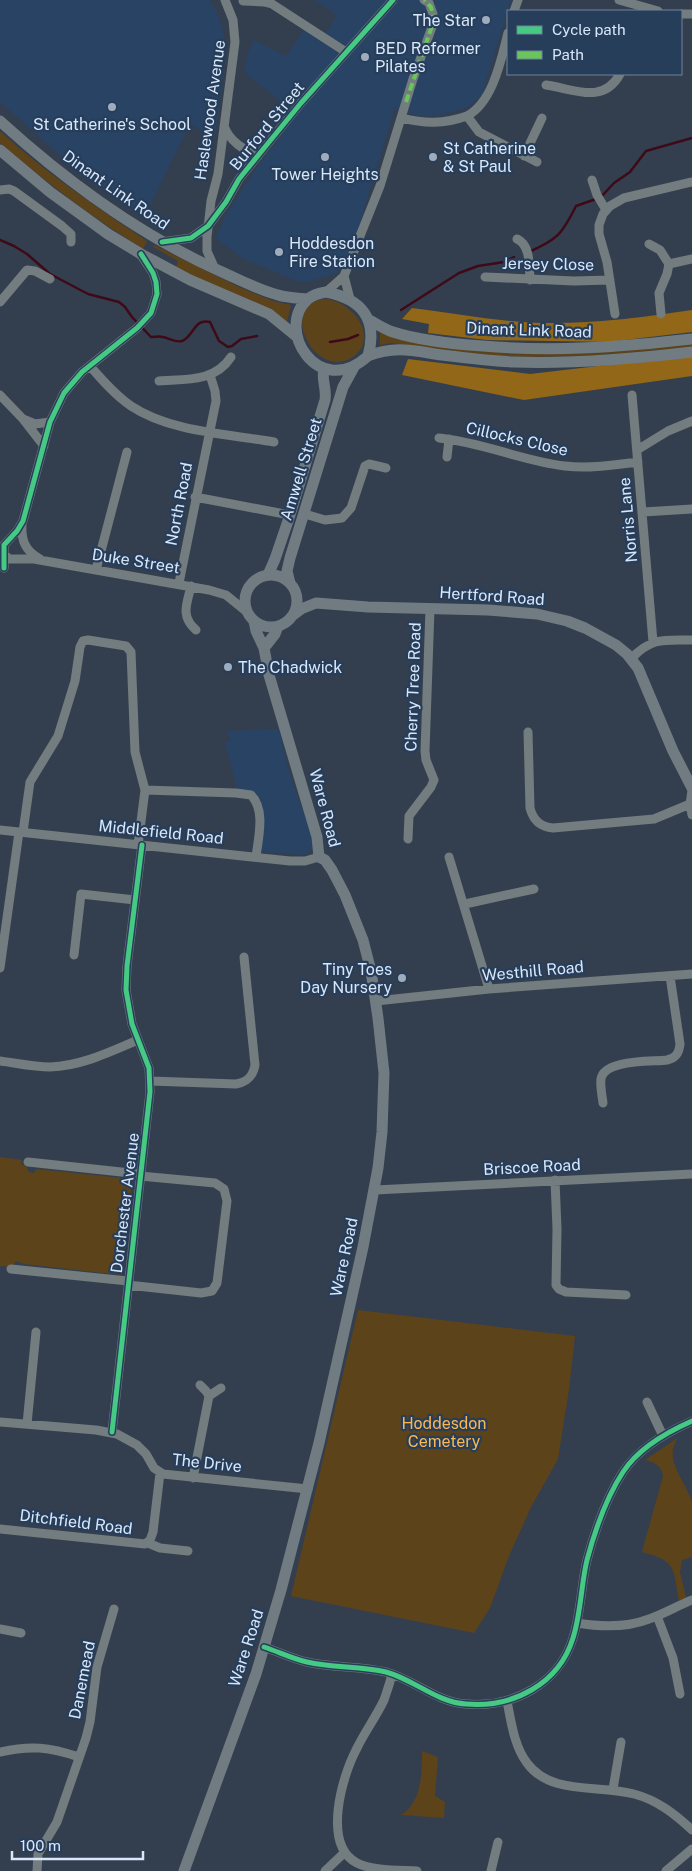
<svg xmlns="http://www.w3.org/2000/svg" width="692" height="1871" font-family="'Public Sans',sans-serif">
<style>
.built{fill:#294364}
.green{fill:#5d431a}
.forest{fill:#926717}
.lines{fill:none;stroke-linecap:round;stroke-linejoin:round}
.stream{stroke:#3f0a17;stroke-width:2.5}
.minor{stroke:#737c7e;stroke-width:9}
.major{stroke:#717c82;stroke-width:11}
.quiet{stroke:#6ac65a;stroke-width:4;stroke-dasharray:8 4;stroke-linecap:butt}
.cycleway-casing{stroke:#273e5b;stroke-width:8}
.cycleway{stroke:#46c982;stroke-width:5}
.poi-dot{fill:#9facbe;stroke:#273e5b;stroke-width:2}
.labels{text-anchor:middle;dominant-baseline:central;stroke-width:4.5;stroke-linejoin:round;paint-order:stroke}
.poi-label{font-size:16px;fill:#d9e7fa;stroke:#273e5b;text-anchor:start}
.street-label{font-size:16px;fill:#d9e7fa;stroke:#273e5b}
.park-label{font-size:16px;fill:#fcb850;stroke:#273e5b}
</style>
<rect width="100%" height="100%" fill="#333f4f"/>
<path class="built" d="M0,0H209L216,11L222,26L226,48L215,137L190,124L144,217L68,162L0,102Z
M315,0H511L482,95L469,107L437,116H418L395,108L350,255L337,273L311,281L299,282L242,258L216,238L226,215L255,170L297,115L244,72L248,53L254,40L286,56L304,29L321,40L337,15Z
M279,729L289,773L312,836V849L305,855L259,851L254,794L238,791L225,743L230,741L227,731Z"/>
<path class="green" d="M0,131C46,173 96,207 147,241L143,249C92,217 46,182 0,143Z
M154,245L239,287L273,301L291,305L287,322L176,267L178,261L153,247Z
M322,299C349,298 381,335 354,356C318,383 277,309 322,299Z
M380,332L417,343H692V347C629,353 568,359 505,356C467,354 429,347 391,343L380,345Z
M0,1157L22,1160L21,1164L26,1166L29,1172L34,1173L36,1169L122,1178L132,1181L122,1275L24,1264L16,1261L12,1267L0,1266Z
M358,1310L575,1336L569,1389L558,1459L531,1507L509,1556L490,1608L474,1633L291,1596Z
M679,1437C661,1458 686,1481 692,1502C692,1515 692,1543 692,1557L682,1560L680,1572L686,1598L679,1601C673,1568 677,1561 642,1552L663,1476C662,1466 654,1462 645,1460Z
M422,1751L438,1757L435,1796L445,1802L444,1818L401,1815C404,1813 408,1810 410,1807C422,1793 422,1768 422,1751Z"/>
<path class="forest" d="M412,308C458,314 506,323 552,323C599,323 645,317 692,310V332L608,342L487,340L428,333L429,324L402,319Z
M692,355V376L524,400L402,375L408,359L530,374Z"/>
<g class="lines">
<path class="stream" d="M601,197L614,183L630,172L646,151L692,138
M0,240L14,246L27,254L50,274L88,294L119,302L125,307L132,317L151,337C155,337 159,336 163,337C169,338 176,343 182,341C194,336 194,318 210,322L219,341L228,347L232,346L241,339L257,336
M529,252C558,239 562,234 576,206L596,199
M401,310L459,273L478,266L504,262L514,257
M330,342L348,339L358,335"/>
<path class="minor" d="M619,0L658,11
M243,1L264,2L272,4L346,52
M514,11L518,0
M681,14H692
M546,85C574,89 603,105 620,74
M467,116C493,102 501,60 508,33
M402,118C425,124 444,124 467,116L479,132L537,162
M224,126C230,142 243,149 258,156
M524,156L542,118
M592,180L597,195L606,210
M0,190L9,189L14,191L62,226L71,234V242
M517,239C531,245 529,267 530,280
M162,242L191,238L208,226L226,202L239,179L265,147L301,103L393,0
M649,244L660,250L669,264L667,274L659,293L661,314
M669,264L692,259
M215,269L207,251V237L211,201L218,174L235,42L233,20L225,0
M344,276L350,299
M485,277L574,281L610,280
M326,292L344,276L380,186L413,79L432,27L433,14L429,3L424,0
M0,302L27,270L35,271L50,279
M615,314L607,262L599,234V225L603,214L610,206L624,198L692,182
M90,366C102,380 115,395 131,406C170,432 228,434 274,442
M159,381C186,379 215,382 231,357
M0,395L23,419L44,446
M632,395L653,642
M23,419L35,424L50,422
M439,438C482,442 522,461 565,466C589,469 614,465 638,462
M637,450L668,431L692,421
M447,457L449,439
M195,497L290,515
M643,512L692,509
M305,514L325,520L342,518L351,508L365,466L369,464L386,468
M22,524C21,540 25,551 40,559
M4,554L9,559H34L209,590L226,595L247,612
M4,568V545L17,531L23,521L50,422L64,393L82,372L137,328L151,313L157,294L156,282L153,273L141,255
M96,570L127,452
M179,583L216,401L215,391L210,375
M191,586C187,604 180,616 196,630
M631,659C651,637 665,640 692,640
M528,732L530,808C533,820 541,827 553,828L654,819L690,804
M145,790L236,793L251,795C266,810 258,839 256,857
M692,791L690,804L692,815
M0,830L290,861H305L319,857
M23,832L30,782L58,736L75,681L80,647L83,641L88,640L126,646L131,652L135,752L145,790L138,845
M408,839L409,816L431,787L434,780L426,760L425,751L430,609
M449,857L489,989
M465,904L534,889
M74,955L81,894L135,900
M0,968L19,832
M376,1001L489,989L692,974
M0,1061C16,1063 33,1067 50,1067C81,1066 110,1052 138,1040
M150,1081L236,1084C248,1082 253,1076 255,1065L244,957
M603,1103C602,1095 600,1086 601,1079C604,1059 652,1062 667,1060C676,1058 679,1053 680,1044L670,976
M28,1162L140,1174
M555,1180L557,1229L556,1285L559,1289L566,1292L626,1295
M375,1190L692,1174
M11,1269L128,1281
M128,1285L201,1293L212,1291L217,1283L227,1201L224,1189L215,1183L140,1176
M200,1385L206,1391L209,1396
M647,1402L663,1436
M0,1422L96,1430L117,1434L137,1445L146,1454L154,1468L163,1474L308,1489
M27,1424L36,1332
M112,1432L150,1092L149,1068L132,1024L126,990L127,966L142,845
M193,1478L209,1396L221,1388
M0,1529L145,1544L150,1540L153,1532L160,1473
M148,1543L160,1548L188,1551
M657,1616L673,1658L680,1694
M577,1623C601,1627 626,1628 649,1619C664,1614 677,1606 692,1600
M0,1629L21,1633
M264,1647C279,1652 293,1659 307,1662C333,1668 360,1666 386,1672C415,1680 436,1702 466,1704C513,1708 559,1684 573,1638C581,1613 581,1585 587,1560C595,1530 606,1498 623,1472C638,1449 667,1432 692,1421
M392,1674C390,1683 387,1691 384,1700C376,1717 364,1733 356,1750C342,1777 322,1845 357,1863C372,1871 400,1870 417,1871
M507,1701C511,1721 514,1746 527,1763C551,1796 599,1784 634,1794C657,1800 675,1814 692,1830
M0,1752C31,1745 49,1747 79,1757
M613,1789L621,1742
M37,1871L38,1854L57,1822L86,1738L90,1722L97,1667L114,1609
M325,1871L344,1853
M491,1871L498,1842
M666,1871L692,1849"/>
<path class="major" d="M0,121C67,182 139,235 222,272C240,280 259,290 278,295C288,298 298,298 308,299
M0,150L50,192L108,234L141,254L190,280L269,314L296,336
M326,292C362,299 378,319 368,356C318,401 274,328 308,299C313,295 320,293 326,292Z
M369,320C377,324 384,329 393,332C421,341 453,344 483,346C553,352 622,347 692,339
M368,356C396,345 414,351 442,355C466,358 490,361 514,362C573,364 633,359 692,352
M268,575L275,559L290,515L325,400C327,388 321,380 324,369
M245 601a26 26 0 1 1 52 0a26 26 0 1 1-52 0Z
M290,583L287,571L290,558L343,387L354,367
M293,615L301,609L316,603L368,607L488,610L537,614L567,621L585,628L616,645L627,654L638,668L673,751L692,788
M264,648L275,634L278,626
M184,1871L256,1674L281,1590L319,1443L363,1247L378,1168L382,1132L384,1073L378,1018L371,971L363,940L345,895L332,870L325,860L319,857L317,837L269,675L264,648L256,631L254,621"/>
<path class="quiet" d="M406,102L434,20L431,7L424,0"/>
<g class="cycleway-casing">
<path id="cycleway" d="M162,242L191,238L208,226L226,202L239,179L265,147L301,103L393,0
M4,568V545L17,531L23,521L50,422L64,393L82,372L137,328L151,313L157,294L156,282L153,273L141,254
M112,1432L150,1092L149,1068L132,1024L126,990L127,966L142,845
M264,1647C279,1652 293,1659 307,1662C333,1668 360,1666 386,1672C415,1680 436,1702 466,1704C513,1708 559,1684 573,1638C581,1613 581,1585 587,1560C595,1530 606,1498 623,1472C638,1449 667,1432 692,1421"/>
</g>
<use href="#cycleway" class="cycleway"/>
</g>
<g class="poi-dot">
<circle cx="486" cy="20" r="5"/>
<circle cx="365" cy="57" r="5"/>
<circle cx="112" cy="107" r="5"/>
<circle cx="325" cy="157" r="5"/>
<circle cx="433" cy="157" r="5"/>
<circle cx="279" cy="252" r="5"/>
<circle cx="228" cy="667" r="5"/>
<circle cx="402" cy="978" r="5"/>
</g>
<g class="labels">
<g class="poi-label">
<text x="476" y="20" text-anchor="end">The Star</text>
<text x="375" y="48">BED Reformer<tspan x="375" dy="18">Pilates</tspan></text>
<text x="112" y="124" text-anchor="middle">St Catherine's School</text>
<text x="443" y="148">St Catherine<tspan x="443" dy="18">&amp; St Paul</tspan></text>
<text x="325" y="174" text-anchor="middle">Tower Heights</text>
<text x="289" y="243">Hoddesdon<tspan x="289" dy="18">Fire Station</tspan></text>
<text x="238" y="667">The Chadwick</text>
<text x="392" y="969" text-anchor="end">Tiny Toes<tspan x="392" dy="18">Day Nursery</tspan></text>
</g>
<g class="street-label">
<text transform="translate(210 110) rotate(-82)">Haslewood Avenue</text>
<text transform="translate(267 126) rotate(-51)">Burford Street</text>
<text transform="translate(116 190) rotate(35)">Dinant Link Road</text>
<text transform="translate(548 264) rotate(1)">Jersey Close</text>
<text transform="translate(529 330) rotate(2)">Dinant Link Road</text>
<text transform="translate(517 439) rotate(13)">Cillocks Close</text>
<text transform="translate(301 469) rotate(-73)">Amwell Street</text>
<text transform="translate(179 504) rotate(-79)">North Road</text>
<text transform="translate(628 520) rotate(-95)">Norris Lane</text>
<text transform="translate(136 561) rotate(9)">Duke Street</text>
<text transform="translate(492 596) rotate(4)">Hertford Road</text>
<text transform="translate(413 687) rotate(-88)">Cherry Tree Road</text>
<text transform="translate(325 808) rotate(75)">Ware Road</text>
<text transform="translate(161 832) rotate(6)">Middlefield Road</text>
<text transform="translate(533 971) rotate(-5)">Westhill Road</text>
<text transform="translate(532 1167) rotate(-3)">Briscoe Road</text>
<text transform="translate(125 1203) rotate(-83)">Dorchester Avenue</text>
<text transform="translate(344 1257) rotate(-78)">Ware Road</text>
<text transform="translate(207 1463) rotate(6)">The Drive</text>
<text transform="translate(76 1522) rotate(7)">Ditchfield Road</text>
<text transform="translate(246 1648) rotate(-72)">Ware Road</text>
<text transform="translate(82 1680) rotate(-79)">Danemead</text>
</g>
<g class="park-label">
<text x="444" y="1423">Hoddesdon<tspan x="444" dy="18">Cemetery</tspan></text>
</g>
</g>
<rect x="507" y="10" width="175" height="65" fill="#273e5b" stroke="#6e829b"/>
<rect x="517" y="26" width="25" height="8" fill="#46c982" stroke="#6e829b"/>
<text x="552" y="35" font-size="15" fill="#d9e7fa">Cycle path</text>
<rect x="517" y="51" width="25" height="8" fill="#6ac65a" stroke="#6e829b"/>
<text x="552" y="60" font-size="15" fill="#d9e7fa">Path</text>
<path d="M12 1851v8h131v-8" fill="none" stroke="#d9e7fa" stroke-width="2.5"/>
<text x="20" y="1851" font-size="15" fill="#d9e7fa" stroke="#273e5b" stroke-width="4" paint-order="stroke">100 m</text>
</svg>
